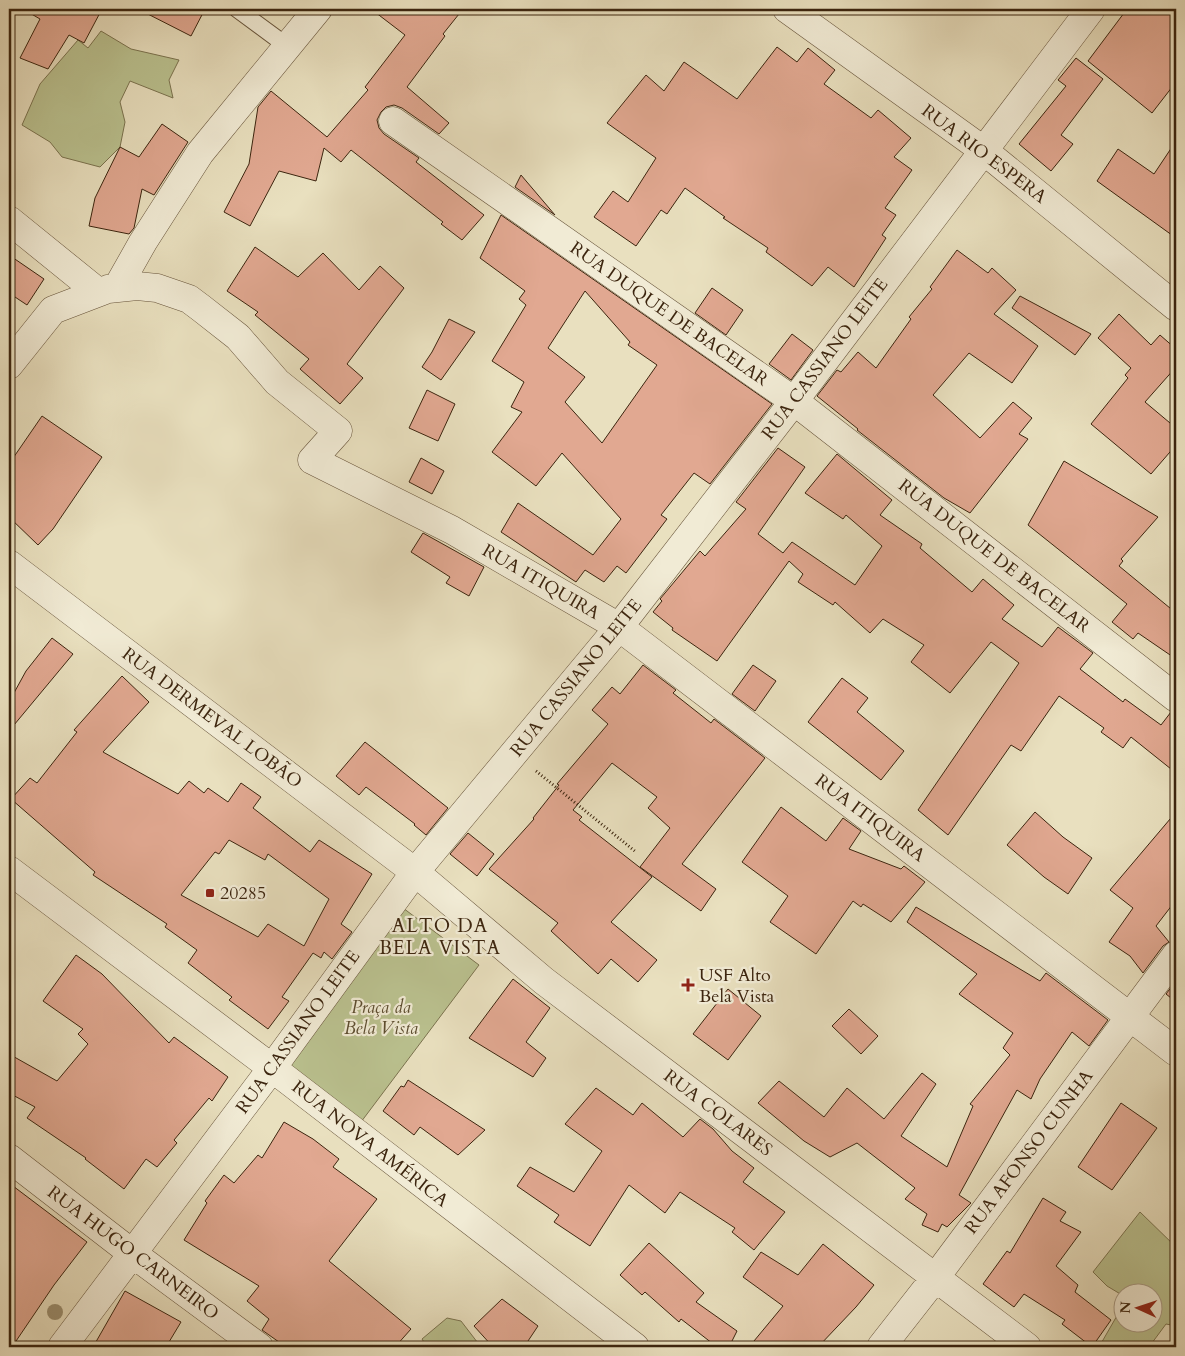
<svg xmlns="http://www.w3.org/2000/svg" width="1185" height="1356" font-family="Cardo,serif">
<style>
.green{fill:#bac18f;stroke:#7b734f}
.building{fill:#e1a891;stroke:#3c250f;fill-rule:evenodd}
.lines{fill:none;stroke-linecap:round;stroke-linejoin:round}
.lane-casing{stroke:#67543b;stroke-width:18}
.street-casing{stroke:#67543b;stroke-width:29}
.path{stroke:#3c250f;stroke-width:3;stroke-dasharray:1 2.5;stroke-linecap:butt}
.lane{stroke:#f1ebd5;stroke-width:16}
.street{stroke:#f1ebd5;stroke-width:28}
.tree{fill:#9b8f70}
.poi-dot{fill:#8f2418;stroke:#f1ebd5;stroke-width:2}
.labels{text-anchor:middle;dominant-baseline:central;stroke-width:4.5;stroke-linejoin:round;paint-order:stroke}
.street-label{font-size:18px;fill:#3c250f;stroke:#f1ebd5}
.poi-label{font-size:18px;fill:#3c250f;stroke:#f1ebd5;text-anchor:start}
.park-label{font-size:18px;font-style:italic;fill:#5c4c2f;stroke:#f1ebd5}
.neighbourhood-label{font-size:19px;letter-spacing:1px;fill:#3c250f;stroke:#f1ebd5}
</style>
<rect width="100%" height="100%" fill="#e9e0bf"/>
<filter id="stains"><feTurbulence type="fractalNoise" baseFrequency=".004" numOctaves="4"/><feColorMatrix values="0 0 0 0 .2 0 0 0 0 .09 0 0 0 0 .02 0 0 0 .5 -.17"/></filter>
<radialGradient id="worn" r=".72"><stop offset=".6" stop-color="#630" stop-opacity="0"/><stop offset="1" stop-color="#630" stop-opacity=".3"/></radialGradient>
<path class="green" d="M101,31L131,49L179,60L169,80L173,98L130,81L120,102L125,122L120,147L100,167L62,157L50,142L22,125L40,84L78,40L88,48Z
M403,908L479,965L358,1126L283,1069Z
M1140,1212L1176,1247V1326L1166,1324L1149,1347H1099L1122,1307V1324H1152V1294H1122V1295L1107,1286L1093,1272Z
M447,1318L461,1321L481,1347H427L422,1339Z"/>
<path class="building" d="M23,9H102L84,43L69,35L48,69L20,58L40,19Z
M138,9H205L191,36Z
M371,9H463L443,34L445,36L407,87L449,123L439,134L402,108L394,105L386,107L381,112L377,120L379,128L384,134L419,158L416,162L484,215L462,240L441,224L443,222L351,150L341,162L324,148L316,181L279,171L250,226L224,212L249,164L258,107L271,91L327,137L368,90L365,87L405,35Z
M1127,9H1176V82L1152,113L1088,61Z
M777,47L797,62L808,48L835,70L824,84L871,118L878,110L911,138L894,157L912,170L885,208L896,215L882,235L886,238L854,287L828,267L812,286L766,252L768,248L723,218L725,217L685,188L667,214L661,210L636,246L594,217L613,191L628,202L656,158L607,123L646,75L664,91L684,62L737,99Z
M1076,58L1103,79L1061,135L1073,144L1051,171L1019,144L1066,86L1058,80Z
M162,124L188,142L154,195L142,189L134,228L129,234L89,226L95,198L120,147L139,157Z
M1176,141V238L1097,181L1118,149L1154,174Z
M521,175L555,215L515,187Z
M501,215L772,404L710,484L694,473L661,515L667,519L626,573L617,566L604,582L585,570L576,582L501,532L518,503L593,555L621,519L562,453L536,486L492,452L522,412L511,407L524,382L492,361L526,305L519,299L525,291L480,258ZM585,291L630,342L628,345L657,365L602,443L565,402L585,377L548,348Z
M255,247L298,277L323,253L359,290L380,266L404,288L347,364L363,378L340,404L300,369L309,359L255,315L258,312L227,291Z
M957,250L988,273L992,268L1016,290L994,314L1038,346L1012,383L969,353L933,395L980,438L1013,402L1032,418L1019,434L1028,439L970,513L944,498L857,430L858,429L817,396L837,370L841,372L858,352L876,368L911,319L909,317L932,289L930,287Z
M9,255L44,279L27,305L9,293Z
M712,288L743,310L726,335L695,313Z
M1020,296L1091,334L1075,355L1012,308Z
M1119,314L1151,345L1160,335L1176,349V367L1145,402L1176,428V445L1151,474L1091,424L1128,378L1125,375L1131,368L1098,338Z
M449,319L475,332L441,380L422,367L432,352Z
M792,334L813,350L791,380L769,364Z
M427,390L455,404L438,441L409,428Z
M42,416L102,457L53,529L38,545L9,517V464Z
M778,448L805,467L758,534L783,553L792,542L855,585L882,546L846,515L843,519L805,493L837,454L892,500L880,515L922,544L920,548L972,592L983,579L1014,605L1002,619L1042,647L1058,627L1093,653L1080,669L1123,702L1125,699L1161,725L1171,712L1176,713V773L1131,737L1123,748L1101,732L1104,728L1059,696L1021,751L1011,745L948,835L918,810L1019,663L991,642L950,693L911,662L924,645L883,619L870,633L835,602L833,605L798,582L803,574L789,561L717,661L672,630L673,628L653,612L662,601L660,599L700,551L705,556L746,509L736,502Z
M421,458L444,471L432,494L409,482Z
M1064,461L1158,517L1121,559L1123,561L1119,566L1176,613V659L1138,633L1133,639L1112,622L1127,604L1028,525Z
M423,533L484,567L469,596L446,583L450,577L411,552Z
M52,638L73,654L9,731V702L26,671Z
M643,665L676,690L673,693L711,723L714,719L765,758L682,864L716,889L701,911L640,867L670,828L648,808L657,797L612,763L573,810L582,817L579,820L652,877L611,922L657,960L638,982L611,959L598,974L551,931L558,923L489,869L534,819L533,818L559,785L557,784L608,724L592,710L612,687L620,694Z
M753,665L776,681L755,711L732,694Z
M122,676L149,702L103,752L178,794L189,781L204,793L208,788L228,802L241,783L261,797L253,808L310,852L319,840L372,874L341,924L352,932L332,959L324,952L321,958L313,953L282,997L289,1001L268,1029L229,1000L232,997L188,963L197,950L165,927L167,924L93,875L95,872L11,799L30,778L37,783L77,732L74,730ZM229,840L265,860L268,854L329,899L304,946L268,924L258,937L181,895L215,852L219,854Z
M842,678L868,698L857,712L904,751L881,780L808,722Z
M365,742L448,808L426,835L414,825L415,824L366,787L359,795L336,776Z
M781,807L826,841L843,818L861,831L849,849L901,869L904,866L925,882L891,922L863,904L861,907L853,901L816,954L770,922L788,896L742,862Z
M1035,812L1063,837L1092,858L1068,894L1044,877L1007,845Z
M1176,812V900L1156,926L1169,942L1163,946L1143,973L1130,956L1109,942L1133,908L1110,890Z
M468,833L494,854L477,876L450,854Z
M916,907L1040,981L1046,973L1108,1020L1089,1046L1072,1032L1040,1079L1031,1099L1017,1090L959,1195L971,1203L947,1227L942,1224L938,1232L922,1225L927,1214L905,1199L915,1188L857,1143L830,1157L804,1141L758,1103L779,1081L824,1117L847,1088L884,1119L922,1073L936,1084L901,1136L947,1167L973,1106L970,1104L1010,1055L1003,1048L1013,1033L959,994L977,974L907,922Z
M76,955L102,974L169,1043L174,1037L228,1077L212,1101L209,1098L174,1140L177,1143L157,1167L146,1159L124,1189L85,1159L86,1158L27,1118L35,1107L9,1093V1054L57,1081L88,1044L78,1034L83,1029L43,1001Z
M513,979L550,1008L526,1042L546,1058L533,1077L469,1038Z
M1176,981V1002L1166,994Z
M728,989L761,1016L728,1060L693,1034Z
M849,1009L878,1036L861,1054L832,1026Z
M408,1080L485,1130L458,1155L420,1127L414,1135L383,1111L401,1086L404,1087Z
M596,1088L633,1115L642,1103L683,1137L700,1119L713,1129L732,1151L754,1168L743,1182L785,1212L754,1250L732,1232L735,1228L680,1192L665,1213L629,1185L590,1246L554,1222L559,1215L517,1186L530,1167L574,1192L602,1151L565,1124Z
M1121,1103L1157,1128L1112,1190L1078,1167Z
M284,1122L313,1139L339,1159L333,1167L377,1199L329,1261L411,1329L395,1347H286L262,1330L269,1319L247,1301L259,1286L184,1240L207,1203L205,1201L224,1175L234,1183L258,1155L262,1158Z
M9,1183L87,1242L54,1285L12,1347H9Z
M1043,1198L1066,1212L1060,1221L1081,1232L1056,1266L1078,1285L1075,1292L1111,1320L1092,1347L1062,1324L1065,1320L1024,1294L1014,1307L983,1284L1007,1251L1010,1253Z
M649,1243L704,1293L696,1302L737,1331L729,1347H717L681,1319L679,1322L645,1292L642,1295L620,1275Z
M823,1244L874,1285L856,1307L818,1347H749L783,1306L743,1277L761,1252L798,1275Z
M125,1291L181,1322L166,1347H93Z
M502,1299L538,1326L524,1347H493L474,1326Z"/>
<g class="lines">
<g class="lane-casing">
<path id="lane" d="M237,9L287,46"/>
</g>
<g class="street-casing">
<path id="street" d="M787,9L983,150L1176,307
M393,121L794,401L1176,698
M9,220L98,292
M117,288L143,242L200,153L318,9
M9,365L53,310L108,289L137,286L157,288L189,299L201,308L238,337L277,382L338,431L312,460L452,530L619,627L1176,1052
M9,564L415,872L544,981L1027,1347
M9,870L272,1068L635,1347
M9,1158L133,1254L259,1347
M62,1347L272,1068L415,872L619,627L794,401L1091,9
M881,1347L935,1278L1176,955"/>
</g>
<path class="path" d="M536,771L636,852"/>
<use href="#lane" class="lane"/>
<use href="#street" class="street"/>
</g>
<circle class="tree" cx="55" cy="1312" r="8"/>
<g class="poi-dot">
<rect x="205" y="888" width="10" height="10" rx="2.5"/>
<path d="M685.5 977.5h5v5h5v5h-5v5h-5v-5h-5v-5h5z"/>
</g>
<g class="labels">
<g class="street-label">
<text transform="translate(984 154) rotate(37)">RUA RIO ESPERA</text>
<text transform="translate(669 314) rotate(35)">RUA DUQUE DE BACELAR</text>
<text transform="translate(825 359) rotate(-53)">RUA CASSIANO LEITE</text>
<text transform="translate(994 556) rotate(38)">RUA DUQUE DE BACELAR</text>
<text transform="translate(541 582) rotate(30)">RUA ITIQUIRA</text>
<text transform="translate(576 678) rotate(-51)">RUA CASSIANO LEITE</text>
<text transform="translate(212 718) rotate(37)">RUA DERMEVAL LOBÃO</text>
<text transform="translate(870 818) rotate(37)">RUA ITIQUIRA</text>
<text transform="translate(298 1032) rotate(-54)">RUA CASSIANO LEITE</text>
<text transform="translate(718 1113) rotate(37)">RUA COLARES</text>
<text transform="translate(370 1144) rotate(38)">RUA NOVA AMÉRICA</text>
<text transform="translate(1029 1152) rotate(-53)">RUA AFONSO CUNHA</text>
<text transform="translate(133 1253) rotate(37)">RUA HUGO CARNEIRO</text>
</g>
<g class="poi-label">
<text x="220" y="893">20285</text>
<text x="699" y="975">USF Alto<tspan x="699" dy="21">Bela Vista</tspan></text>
</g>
<g class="park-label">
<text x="381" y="1007">Praça da<tspan x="381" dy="21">Bela Vista</tspan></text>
</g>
<g class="neighbourhood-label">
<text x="440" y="926">ALTO DA<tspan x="440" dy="22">BELA VISTA</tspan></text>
</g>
</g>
<rect width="1185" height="1356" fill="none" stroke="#e9e0bf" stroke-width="30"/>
<rect x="10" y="10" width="1165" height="1336" fill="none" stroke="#3c250f" stroke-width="2.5"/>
<rect x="15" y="15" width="1155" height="1326" fill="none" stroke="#3c250f"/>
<g transform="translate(1138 1308) rotate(273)"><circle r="24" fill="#f1ebd5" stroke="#a99c86"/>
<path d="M0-4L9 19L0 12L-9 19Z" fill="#8f2418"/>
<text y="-8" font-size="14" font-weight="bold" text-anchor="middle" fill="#3c250f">N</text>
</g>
<rect width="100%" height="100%" filter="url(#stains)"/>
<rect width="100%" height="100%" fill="url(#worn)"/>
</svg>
